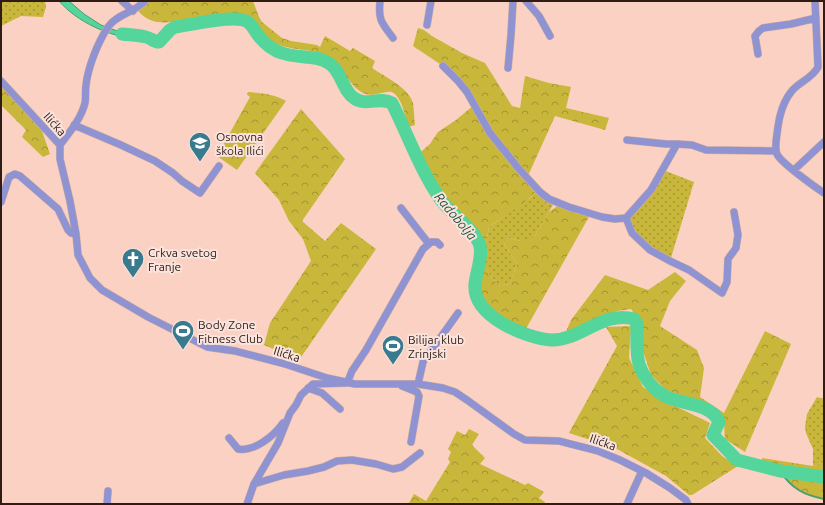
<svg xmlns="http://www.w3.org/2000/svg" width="825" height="505" font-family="Ubuntu,sans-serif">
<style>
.grass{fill:url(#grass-dots)}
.forest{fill:url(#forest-crowns)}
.water{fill:#54d59b;stroke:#499e73}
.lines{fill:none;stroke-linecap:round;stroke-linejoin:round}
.stream{stroke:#499e73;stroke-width:2}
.river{stroke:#54d59b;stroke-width:13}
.street-casing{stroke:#d5b0a3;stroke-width:8}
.street{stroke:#8f93d1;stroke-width:7}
.labels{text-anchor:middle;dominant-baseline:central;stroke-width:4;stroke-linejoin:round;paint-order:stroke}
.street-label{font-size:12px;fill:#2e1c15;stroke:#f9e3dc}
.poi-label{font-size:12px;fill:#2e1c15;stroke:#f9e3dc;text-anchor:start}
.water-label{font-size:13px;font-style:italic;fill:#1d513a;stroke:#f9e3dc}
</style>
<defs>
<pattern id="grass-dots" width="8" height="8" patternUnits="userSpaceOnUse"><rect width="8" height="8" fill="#c9b73b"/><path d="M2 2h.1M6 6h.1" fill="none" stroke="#a49430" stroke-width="1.8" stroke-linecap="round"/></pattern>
<pattern id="forest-crowns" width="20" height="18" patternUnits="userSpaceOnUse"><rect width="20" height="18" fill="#c9b73b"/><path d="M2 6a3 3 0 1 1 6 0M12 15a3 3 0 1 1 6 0" fill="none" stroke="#a49430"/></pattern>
</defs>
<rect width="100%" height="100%" fill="#fad1c2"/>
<path class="grass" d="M1,1H45L46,7L43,17L21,16L1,26Z
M663,170L694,182L670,261L636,237L626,218Z
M537,191L553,205L532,241H521L509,238L504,244L517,264L510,284L500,286C487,274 484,267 480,250L486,243L489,227L530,198Z
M817,397L824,399V462L813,466V449L806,433L805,427L807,414Z"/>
<path class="forest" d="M145,1H253L259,17L262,22L282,38L291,41L317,45L320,47L325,36L350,51L353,48L375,61L372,68C384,76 409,88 413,103C414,110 414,118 415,125L408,127C405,116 403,102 395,94C388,87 375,99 363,93C349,86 343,67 330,58C313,47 292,52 275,43C270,41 264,36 261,32C258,29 257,24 254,22C250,19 242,15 237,14C233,13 227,15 222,15C204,16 169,26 153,21C146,19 141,14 136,9Z
M418,28L424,30L432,36L462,53L485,63L512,106L520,108L525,76L549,83L571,87L566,108L609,118L605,130L555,116L527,178L537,191C523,206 505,215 489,227L486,243L481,250C484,267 487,274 500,286L510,284L517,264L504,244L509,238L521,241H532L549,212L560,204L590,215L523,334L493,318L479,303L474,286L480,250L479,243L470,231L441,200L420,165L416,156L430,144L438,132L456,120L474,105L443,66L413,46Z
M1,85L42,131L50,154L43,157L22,137L26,130L1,105Z
M248,92C262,93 274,94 286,101L237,170L217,156L250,97L247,94Z
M301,109L345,159L302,221L325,241L341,223L376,249L299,360L264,345L270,323L311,261L303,239L289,221L279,200L255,173Z
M675,272L686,281L670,301L660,326L697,350L704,368L700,397L724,413L765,331L791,344L745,452L725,439L724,424L718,413L698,402L666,390L651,375L643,351L641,324L631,309L617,311L565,334L571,320L605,275L648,290Z
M631,326L629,358L643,387L673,405L710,423L705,438L722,456L738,466L692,495H689L666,476L615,448L569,433L617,346L606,327Z
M469,429L479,434L472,445L485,458L480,464L525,485L528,483L544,492L539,498L545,502L544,504H411L409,503L414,494L426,501L450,462L448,459L451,452L448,449L457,431L465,435Z
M762,458L813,466L824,462V499C804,495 792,489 780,471L761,466Z"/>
<path class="water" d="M59,1H69L84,14L101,25L120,32L123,30L139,32L138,39C110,37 77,22 59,1Z"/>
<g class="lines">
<path class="stream" d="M780,471C792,489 804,495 824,499"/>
<path class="river" d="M122,34C130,35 138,35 146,37C151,38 154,42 159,42L170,30L175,27C190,25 239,13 249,23C253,26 255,32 258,35C265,44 272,50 282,53C298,59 316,54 330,64C341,71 343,91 354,98C366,107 379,96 392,103C408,135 420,170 441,200C452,215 471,226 479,243C484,253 476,273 475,284C472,316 525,338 551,340C581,341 602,310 634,319L637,324C637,335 636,354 639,364C643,376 652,388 663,395C679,405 711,402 719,422L713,435L737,460L780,471L824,477"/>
<g class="street-casing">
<path id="street" d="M122,1L133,11
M380,1C378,21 382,23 393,38
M526,1L539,16L550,36
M815,1L818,67C812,79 798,82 791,92C780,106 778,124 776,142C776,146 775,150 777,154C780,162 815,187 824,193
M427,25L431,1
M758,54L755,36L759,31L763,28L791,24L816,18
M443,66L458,81L467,92L490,133L519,169L540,192L549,199L569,207L602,217L615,219L626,218L632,233L650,250L670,261L689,270L722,293L727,282L728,259L736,248L737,241L738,235L734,212
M508,68L511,35L513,1
M1,81L60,145V159L70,201L76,234L78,255L90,278L102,290L148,317L207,347L235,351L285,364L327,378L355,384H418L443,388L455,392L467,400L514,434L525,440L559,441L598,451L620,460L646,473L670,488L686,500L688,504
M74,125L121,145L155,161L173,173L182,181L200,193L219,166
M627,140L666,144H677
M60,145C69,133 81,119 85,103C86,98 85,91 86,85C88,67 98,42 108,27C117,14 134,13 145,1
M794,170L824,142
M1,202L9,177L15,174L20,176L58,209L68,230L71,233L76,234
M401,208L429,244
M626,218L651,190L677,144L692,145L706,150L776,151
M418,384L423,362L458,313
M402,386L417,392L419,396L411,442
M308,388L322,393L340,409
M229,438L238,449C254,452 274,436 283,423
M254,484L284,475L308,471L324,467L337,461L352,460L376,464L393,469L402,467L420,453
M107,504L108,491
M247,504L254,484L278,443L290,413L296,405L301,395L313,384L347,383L352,371L366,350L423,249L431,242H437L440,245
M627,504L642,471"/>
</g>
<use href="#street" class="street"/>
</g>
<defs>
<g id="school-pin" transform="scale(1.15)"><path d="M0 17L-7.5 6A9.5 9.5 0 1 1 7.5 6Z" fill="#3a7a8e" stroke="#f9e3dc"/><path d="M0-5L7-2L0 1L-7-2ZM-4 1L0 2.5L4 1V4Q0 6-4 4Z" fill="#fff"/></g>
<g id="church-pin" transform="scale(1.15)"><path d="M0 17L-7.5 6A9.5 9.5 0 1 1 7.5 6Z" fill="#3a7a8e" stroke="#f9e3dc"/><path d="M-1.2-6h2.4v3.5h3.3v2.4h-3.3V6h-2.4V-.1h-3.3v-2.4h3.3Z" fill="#fff"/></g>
<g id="stadium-pin" transform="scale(1.15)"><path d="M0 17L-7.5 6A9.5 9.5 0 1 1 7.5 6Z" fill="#3a7a8e" stroke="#f9e3dc"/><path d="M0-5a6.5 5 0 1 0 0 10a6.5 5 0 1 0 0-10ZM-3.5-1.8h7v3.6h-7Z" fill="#fff"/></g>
</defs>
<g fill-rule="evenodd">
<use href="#school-pin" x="200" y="143"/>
<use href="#church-pin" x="133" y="259"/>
<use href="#stadium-pin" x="183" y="331"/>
<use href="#stadium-pin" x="393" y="346"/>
</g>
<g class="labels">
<g class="street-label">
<text transform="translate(55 124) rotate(48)">Ilićka</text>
<text transform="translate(287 354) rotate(17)">Ilićka</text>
<text transform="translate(603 442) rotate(19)">Ilićka</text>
</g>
<g class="poi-label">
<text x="216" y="136">Osnovna<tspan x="216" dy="14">škola Ilići</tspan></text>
<text x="148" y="252">Crkva svetog<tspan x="148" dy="14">Franje</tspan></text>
<text x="198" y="324">Body Zone<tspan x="198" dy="14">Fitness Club</tspan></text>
<text x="408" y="339">Bilijar klub<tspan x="408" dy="14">Zrinjski</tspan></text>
</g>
<g class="water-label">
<text transform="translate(456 216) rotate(50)">Radobolja</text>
</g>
</g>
<rect width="825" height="505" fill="none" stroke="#2e1c15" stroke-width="4"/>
</svg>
